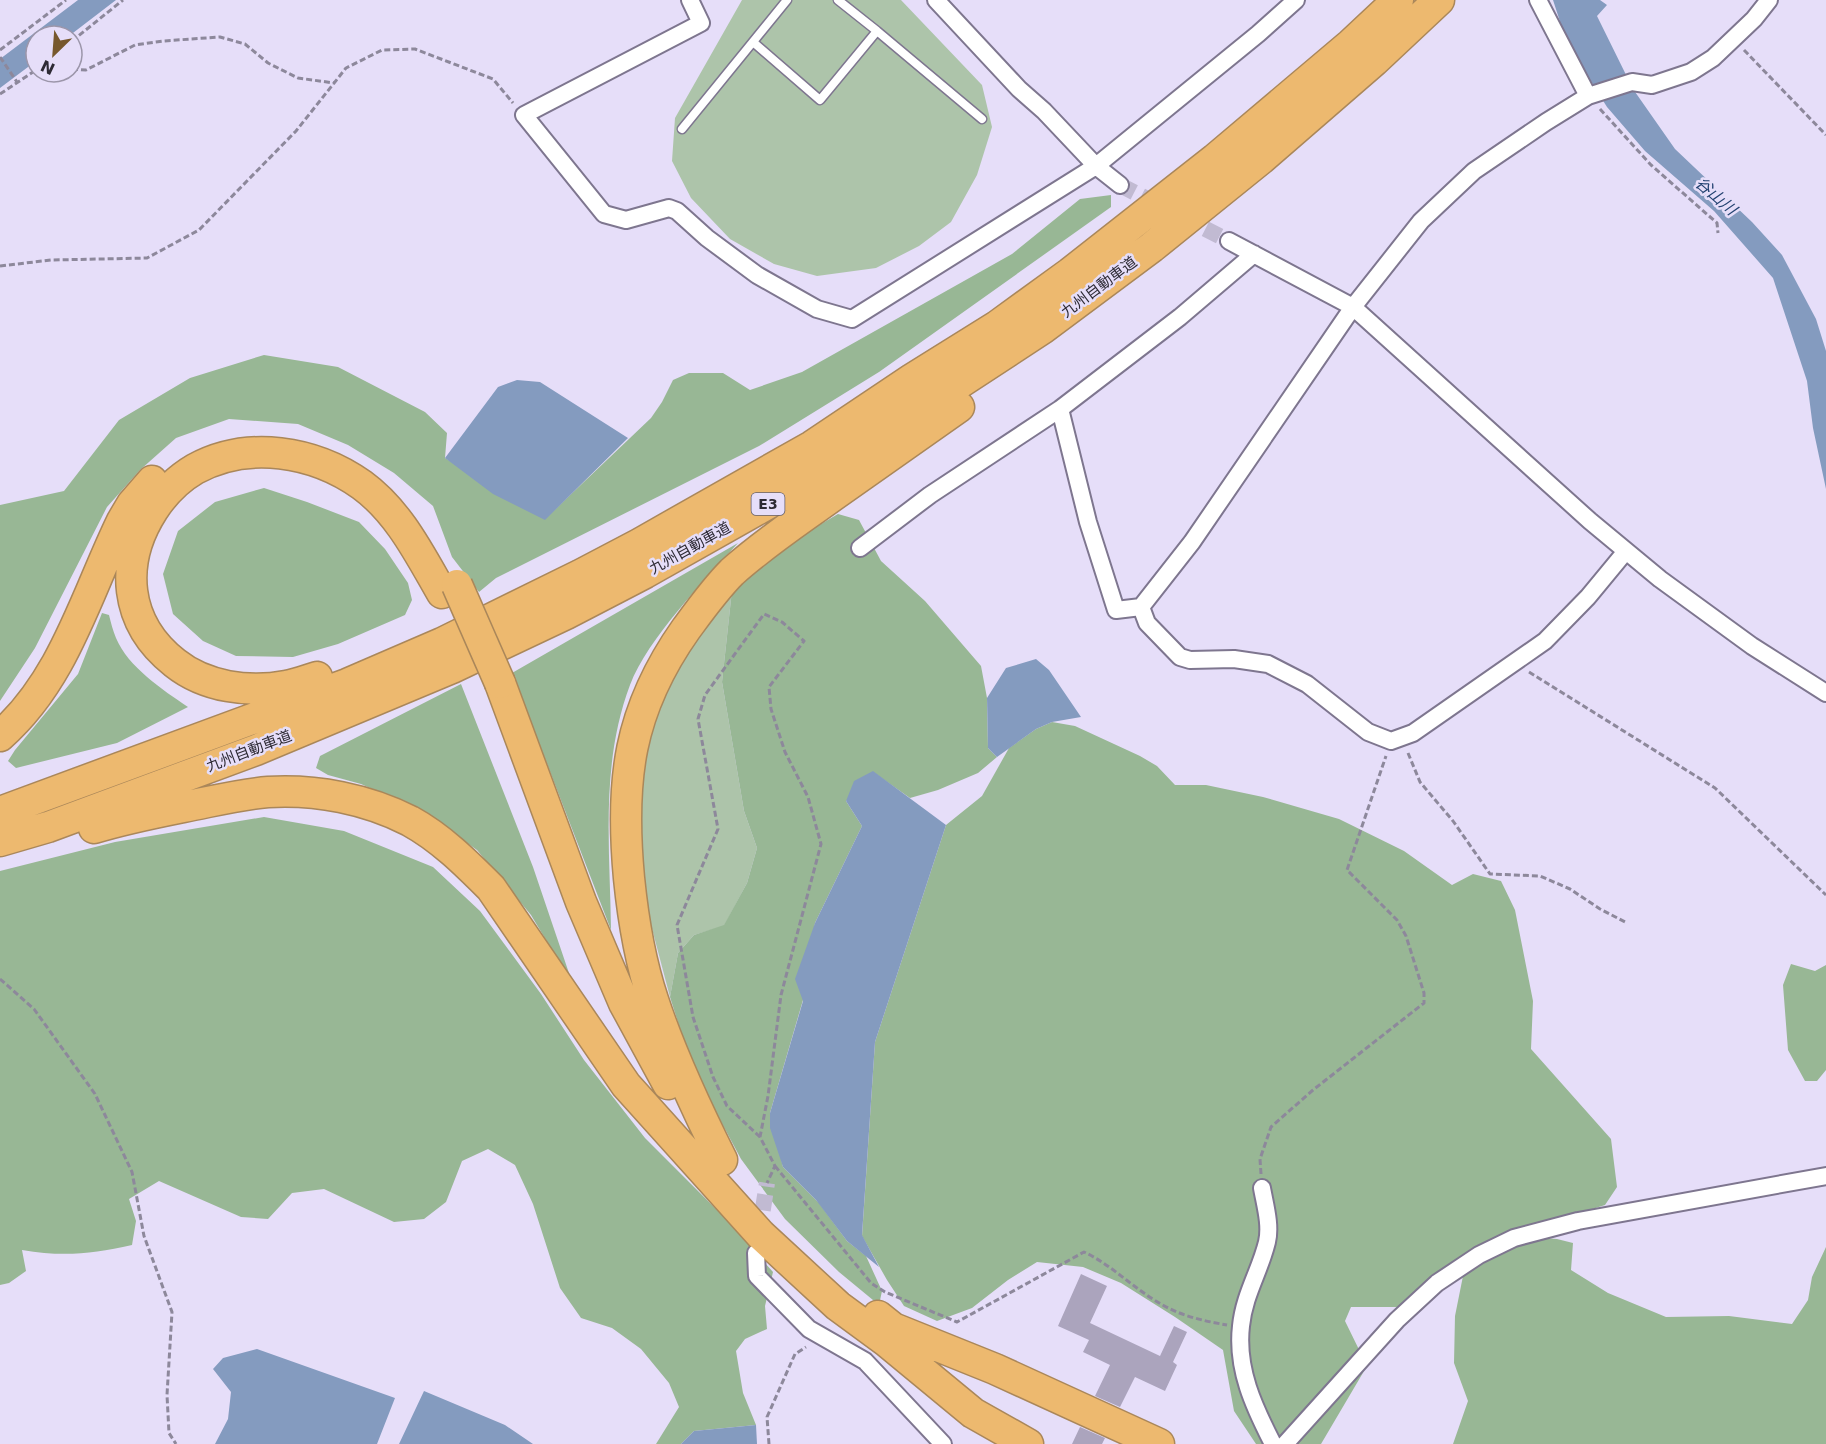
<svg xmlns="http://www.w3.org/2000/svg" width="1826" height="1444" font-family="'DejaVu Sans','Noto Sans JP',sans-serif">
<style>
.green{fill:#adc4aa}
.forest{fill:#98b795}
.water{fill:#849bbf}
.building{fill:#aba4bd}
.lines{fill:none;stroke-linecap:round;stroke-linejoin:round}
.street-tunnel{stroke:#c1bad2;stroke-width:16;stroke-dasharray:16 8;stroke-linecap:butt}
.lane-casing{stroke:#7e768f;stroke-width:11}
.street-casing{stroke:#7e768f;stroke-width:20}
.highway-casing{stroke:#aa875a;stroke-width:33}
.path{stroke:#8d889b;stroke-width:3;stroke-dasharray:6 3;stroke-linecap:butt}
.lane{stroke:#fff;stroke-width:8}
.street{stroke:#fff;stroke-width:16}
.highway{stroke:#edb96f;stroke-width:30}
.highway-bridge-casing{stroke:#aa875a;stroke-width:33;stroke-linecap:butt}
.highway-bridge{stroke:#edb96f;stroke-width:30}
.labels{text-anchor:middle;dominant-baseline:central;stroke-width:5;stroke-linejoin:round;paint-order:stroke}
.shield{fill:#e6def9;stroke:#64606f;stroke-width:1.5}
.shield-label{font-size:14px;font-weight:bold;fill:#2d2a34}
.street-label{font-size:15px;fill:#2d2a34;stroke:#e6def9}
.water-label{font-size:16px;font-style:italic;fill:#234271;stroke:#e6def9}
</style>
<rect width="100%" height="100%" fill="#e6def9"/>
<path class="green" d="M742,0H901L982,85L992,127L977,175L951,222L919,246L876,268L817,276L774,264L730,239L691,198L672,161L675,118Z
M732,590L722,682L744,811L757,848L747,883L724,926L694,935L678,953L670,997L640,883L634,814L643,749L665,690L698,635Z"/>
<path class="forest" d="M1111,195V207L879,372L759,446L496,578L479,592L452,557L433,506L394,473L348,445L298,424L229,419L176,438L140,470L107,507L35,648L0,701V505L64,491L119,420L190,378L264,355L338,367L425,412L447,433L445,458L545,519L651,418L662,402L673,380L689,373H723L750,390L802,372L1012,254L1080,199Z
M264,488L307,502L359,522L385,549L408,583L412,600L405,615L338,644L293,657L236,656L203,641L173,614L163,574L178,531L215,502Z
M838,514L859,520L881,561L925,601L981,666L987,698L988,748L997,757L978,773L938,790L910,798L873,772L846,801L862,826L815,923L803,1000L770,1113L783,1167L819,1203L847,1241L866,1256L882,1291L879,1305L839,1272L785,1219L741,1159L710,1101L686,1048L670,997L678,953L694,935L724,925L747,883L757,848L744,811L722,682L732,590L789,543Z
M738,543C704,581 648,638 630,685C600,765 610,848 611,930L512,673Z
M102,613L109,615C111,623 113,631 116,638C128,667 163,690 188,707L117,743L16,768L8,761L15,750L78,674Z
M461,684L533,867L573,985L531,915L477,850L422,811L361,784L328,775L316,768L320,756Z
M1052,722L1075,726L1140,756L1157,766L1175,785H1206L1263,797L1339,819L1404,851L1452,885L1473,874L1501,881L1515,910L1533,1001L1531,1049L1611,1139L1617,1187L1605,1205L1476,1246L1439,1273L1412,1307H1351L1345,1321L1367,1366L1321,1444H1256L1234,1411L1223,1350L1175,1317L1121,1283L1083,1267L1037,1262L1008,1280L972,1308L937,1321L904,1306L887,1280L862,1236L875,1042L946,825L982,796L1009,748L1036,729Z
M264,817L344,831L433,867L480,911L541,994L584,1060L645,1138L724,1217L773,1272L765,1306L767,1329L745,1339L736,1351L743,1393L756,1425L694,1431L681,1444H656L679,1407L669,1383L641,1349L612,1328L581,1318L560,1288L533,1204L515,1165L488,1149L462,1161L446,1202L424,1219L394,1222L324,1189L292,1193L268,1219L241,1217L159,1181L129,1199L136,1221L132,1245C92,1254 63,1257 22,1250L26,1271L9,1283L0,1285V871L115,842Z
M1791,964L1815,971L1826,965V1070L1817,1081H1805L1788,1050L1783,985Z
M1529,1237L1557,1239L1573,1243L1571,1270L1608,1293L1666,1317L1729,1316L1792,1324L1808,1300L1812,1277L1826,1247V1444H1453L1468,1401L1454,1363L1455,1316L1464,1271Z"/>
<path class="water" d="M78,0H116L69,36H36V61L0,88V59Z
M1553,0H1600L1607,5L1597,16L1633,89L1675,149L1752,222L1782,255L1816,319L1826,351V489L1813,428L1807,381L1773,278L1714,211L1645,151L1607,107L1567,43Z
M517,380L540,382L628,438L545,520L493,494L445,458L498,387Z
M1036,659L1049,670L1081,717L1052,722L1036,729L997,757L988,748L987,698L1006,668Z
M873,771L946,825L875,1042L862,1235L879,1267L847,1241L816,1200L783,1167L770,1128V1113L803,1001L795,979L815,923L862,826L846,801L854,781Z
M257,1349L395,1398L377,1444H215L228,1419L231,1392L213,1369L223,1358Z
M424,1391L505,1425L533,1444H399Z
M756,1425L757,1444H681L694,1431Z"/>
<path class="building" d="M1081,1274L1107,1286L1090,1323L1160,1356L1174,1326L1187,1332L1173,1362L1177,1365L1165,1391L1135,1377L1120,1407L1095,1396L1110,1365L1083,1352L1089,1340L1058,1326Z
M1080,1427L1105,1438L1102,1444H1072Z"/>
<g class="lines">
<path class="street-tunnel" d="M1120,185L1229,241
M759,1234L767,1183"/>
<g class="lane-casing">
<path id="lane" d="M838,0L877,31L982,119
M753,42L820,100L877,31
M682,129L787,0"/>
</g>
<g class="street-casing">
<path id="street" d="M690,0L701,23L524,115L604,214L626,220L669,208L677,211L707,238L757,275L817,309L852,319L1096,166L1258,34L1296,0
M936,0L1019,89L1044,111L1096,166L1120,185
M1538,0L1588,96
M1229,241L1353,307L1590,521L1660,579L1752,646L1826,693
M1060,409L1088,522L1116,610L1141,607L1192,542L1353,307L1421,221L1474,171L1546,122L1588,96L1632,82L1652,85L1691,72L1713,58L1754,19L1769,0
M860,548L930,495L1060,409L1180,317L1254,254
M1141,607L1147,623L1180,657L1190,660L1234,659L1268,664L1307,684L1368,732L1391,741L1413,733L1545,641L1588,597L1626,551
M1262,1188C1265,1205 1271,1225 1267,1242C1260,1271 1244,1295 1241,1326C1236,1369 1254,1407 1273,1444
M756,1253L757,1276L809,1329L865,1361L943,1444
M1285,1444L1397,1320L1437,1283L1479,1255L1514,1238L1578,1221L1826,1176"/>
</g>
<g class="highway-casing">
<path id="highway" d="M317,677C307,680 297,684 286,686C249,693 205,687 175,663C124,623 119,563 153,510C164,493 178,479 195,469C248,440 314,451 362,485C399,512 420,555 442,593
M500,683L581,902L624,1003L668,1084
M0,736C64,680 86,595 122,521L132,504L152,481
M0,812L347,684L442,643L580,575L639,544L812,446L912,379L997,326L1070,273L1215,159L1351,44L1398,0
M94,828C123,819 153,813 183,807C210,802 240,794 268,792C316,789 367,799 410,821C441,838 466,863 491,888L626,1085L761,1235L838,1306L887,1342L973,1413L1028,1444
M0,841L48,827L256,750L452,668L566,614L645,573L822,473L1042,329L1152,247L1261,159L1374,61L1439,0
M722,1160C696,1108 671,1055 653,1000C640,961 633,918 629,878C620,781 628,711 686,629C700,610 715,589 732,572C762,545 795,523 827,500C871,469 915,438 959,407
M878,1316L893,1328L995,1369L1159,1444"/>
</g>
<path class="path" d="M72,41L123,0
M0,50L66,0
M1744,50L1826,135
M0,57L17,82
M72,69L86,70L135,45L163,41L220,37L245,44L268,63L298,78L334,83
M0,94L36,70
M1600,109L1651,165L1717,223L1718,233
M0,266L51,260L147,258L199,230L296,131L346,68L382,50L415,49L493,79L513,103
M1529,672L1715,788L1826,895
M1408,753L1420,782L1453,821L1490,874L1540,876L1570,889L1600,909L1627,923
M0,979L34,1009L95,1094L132,1172L144,1236L172,1312L167,1395L169,1433L176,1444
M760,1137L727,1106L713,1077L693,1017L677,925L718,829L698,719L705,695L764,614L782,622L804,641L769,687L771,709L785,752L808,797L821,844L781,995L768,1096L760,1137L775,1166L767,1183
M775,1166L871,1283L885,1292L957,1322L1084,1252C1112,1265 1134,1289 1161,1304C1181,1316 1204,1321 1227,1325
M1261,1174L1260,1159L1271,1127L1313,1090L1424,1003V993L1406,936L1397,920L1347,870L1386,756
M769,1444L767,1417L795,1354L806,1347"/>
<use href="#lane" class="lane"/>
<use href="#street" class="street"/>
<use href="#highway" class="highway"/>
<g class="highway-bridge-casing">
<path id="highway-bridge" d="M457,585L500,683"/>
</g>
<use href="#highway-bridge" class="highway-bridge"/>
</g>
<g class="labels">
<rect class="shield" x="751.5" y="493" width="33" height="22" rx="4.5"/>
<g class="shield-label">
<text x="768" y="504">E3</text>
</g>
<g class="street-label">
<text transform="translate(1099 287) rotate(-37)">九州自動車道</text>
<text transform="translate(690 548) rotate(-29)">九州自動車道</text>
<text transform="translate(249 751) rotate(-21)">九州自動車道</text>
</g>
<g class="water-label">
<text transform="translate(1716 196) rotate(41)">谷山川</text>
</g>
</g>
<g transform="translate(54 54) rotate(205)"><circle r="28" fill="#e6def9" stroke="#9c96aa" stroke-width="1.5"/>
<path d="M0-4.5L10 22L0 15L-10 22Z" fill="#77582d"/>
<text y="-9" font-size="16" font-weight="bold" text-anchor="middle" fill="#2d2a34">N</text>
</g>
</svg>
